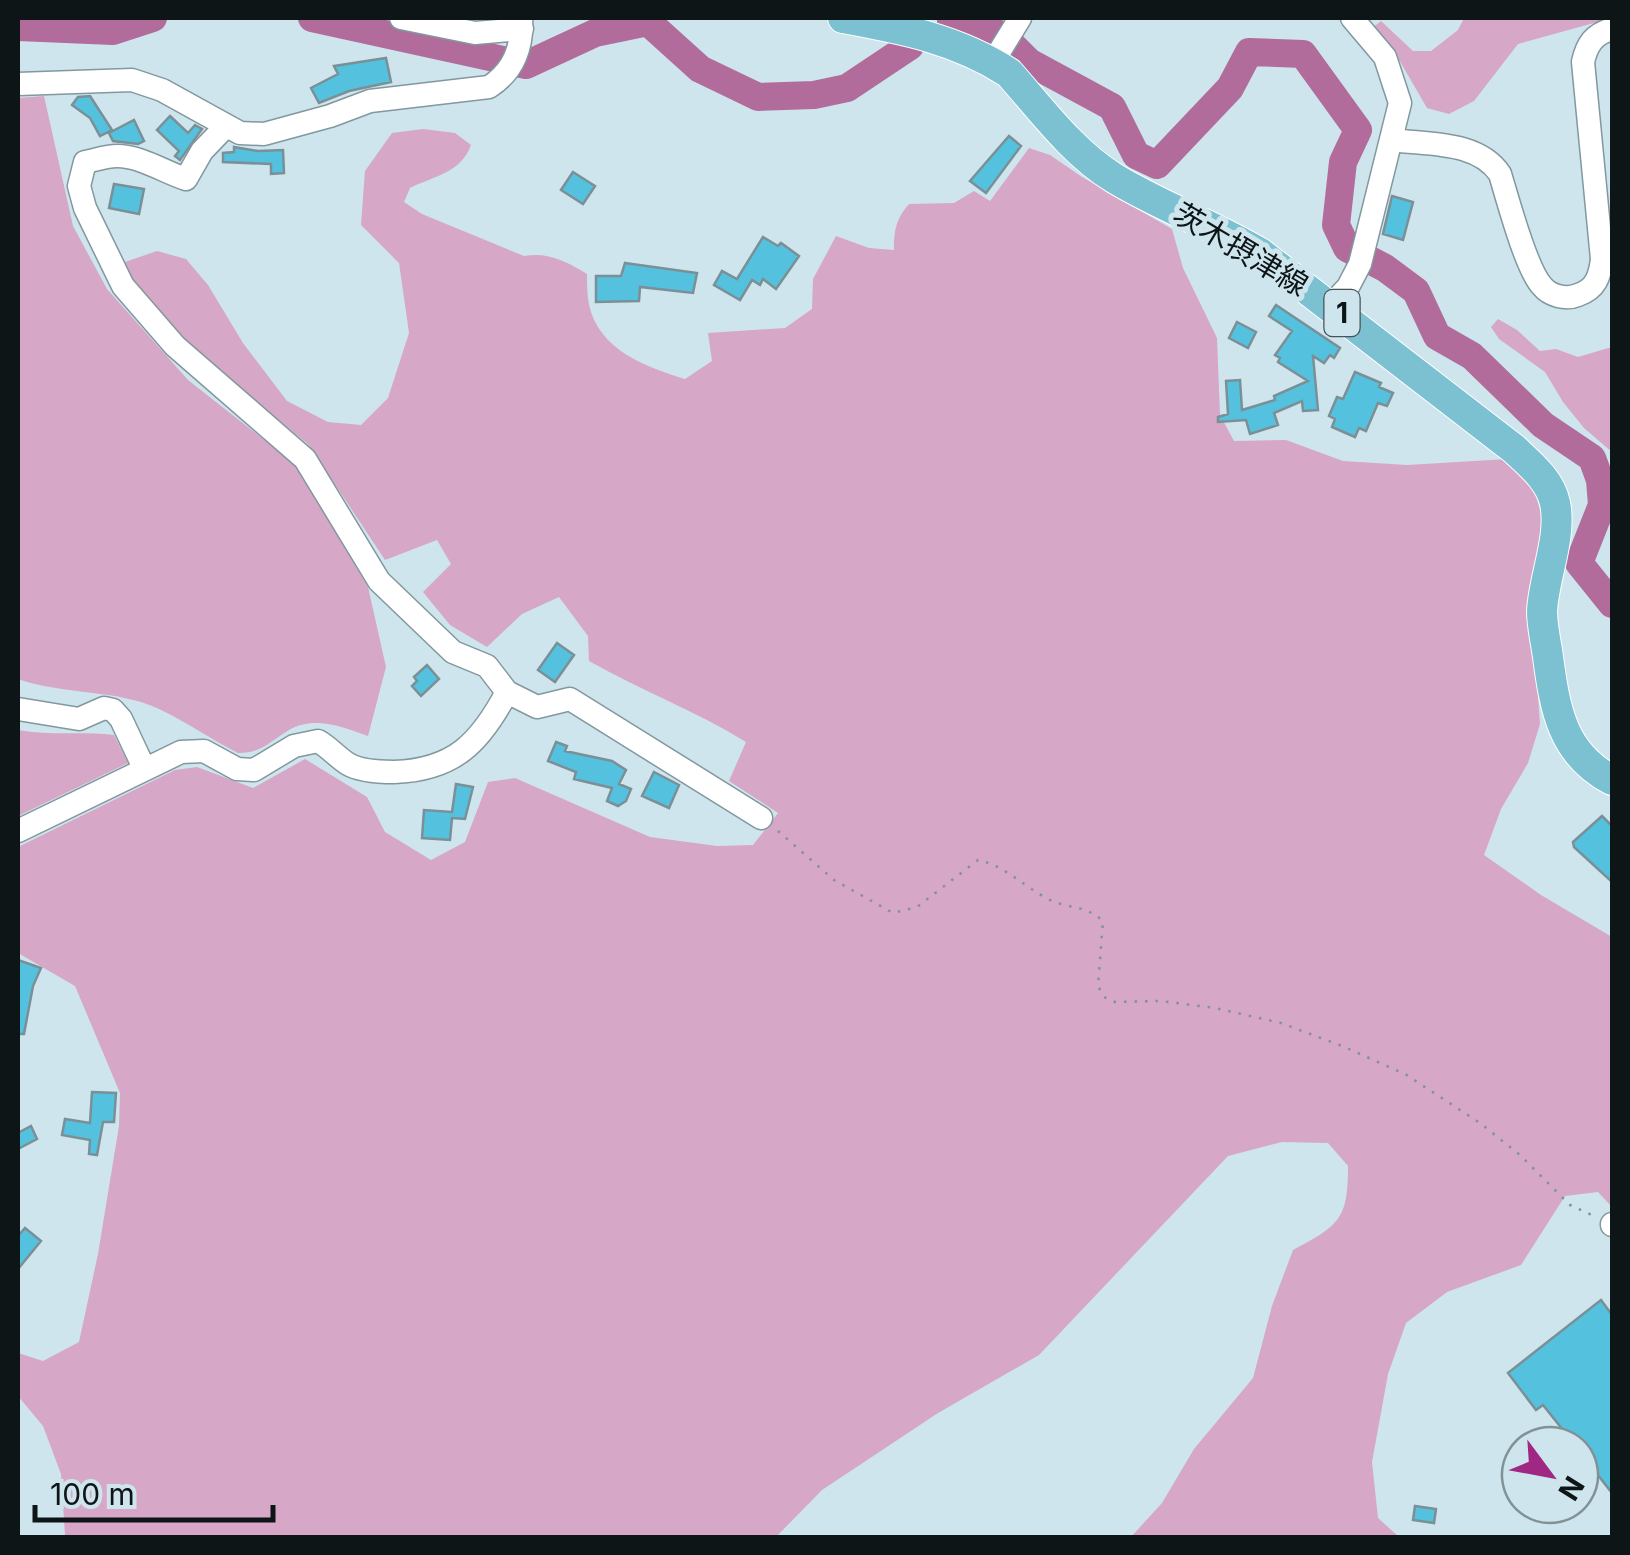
<svg xmlns="http://www.w3.org/2000/svg" width="1630" height="1555" font-family="Inter,'Noto Sans JP',sans-serif">
<style>
.green{fill:#d6a7c6}
.lines{fill:none;stroke-linecap:round;stroke-linejoin:round}
.river{stroke:#b16c9b;stroke-width:28}
.building{fill:#54c2df;stroke:#7a9096;stroke-width:2.5}
.minor-casing{stroke:#82989e;stroke-width:25}
.major-casing{stroke:#fff;stroke-width:32}
.path{stroke:#819298;stroke-width:2.5;stroke-dasharray:2.5 8;stroke-linecap:butt}
.minor{stroke:#fff;stroke-width:22}
.major{stroke:#7cc1d1;stroke-width:30}
.labels{text-anchor:middle;dominant-baseline:central;stroke-width:10;stroke-linejoin:round;paint-order:stroke}
.shield{fill:#cee5ed;stroke:#475357;stroke-width:2.5}
.shield-label{font-size:28px;font-weight:bold;fill:#0d1517}
.street-label{font-size:30px;fill:#0d1517;stroke:#cee5ed}
</style>
<rect width="100%" height="100%" fill="#cee5ed"/>
<path class="green" d="M1464,18H1612L1518,44L1474,101L1449,114L1427,108L1398,58L1372,28L1381,21L1413,51H1431L1458,30Z
M44,96L73,226L107,289L188,380L296,465L368,587L386,667L368,736C343,727 314,715 289,730C269,742 262,753 238,753C208,738 171,711 141,702C100,690 58,693 18,679V98Z
M423,129L455,133L471,145C461,173 434,176 410,188L404,202L422,214L524,256C548,252 566,261 587,274C587,284 587,295 589,305C599,350 646,367 685,379L712,361L708,333L785,328L812,309L813,279L836,236L869,248L894,250C894,230 896,219 909,204L954,203L974,191L990,201L1029,148L1050,155L1082,177L1172,229L1183,268L1217,338L1220,415L1234,441L1286,440L1343,461L1407,465L1508,459L1529,475L1544,521L1532,613L1540,724L1528,763L1501,809L1484,855L1541,895L1612,937V1207L1598,1192L1565,1196L1521,1265L1447,1292L1406,1323L1388,1374L1372,1462L1378,1518L1399,1537H1131L1162,1503L1194,1449L1253,1378L1272,1306L1293,1250C1340,1225 1348,1219 1348,1166L1328,1143L1282,1142L1228,1156L1039,1355L938,1413L822,1490L776,1537L65,1535L61,1474L43,1426L18,1396V1353L43,1361L79,1342L98,1254L119,1126L120,1093L75,986L18,953V847L175,770L197,767L253,788L305,759L367,797L385,832L431,860L465,842L488,782L515,778L650,837L717,846L753,845L778,813L729,781L746,742C696,711 640,690 589,661L588,636L559,597L522,614L487,647L450,625L423,592L451,564L437,540L385,560L309,445L181,339L128,276L125,262L157,251L186,259L208,285L243,343L287,401L328,422L361,425L388,398L409,333L399,263L361,225L365,171L392,133Z
M1498,319L1517,330L1540,351L1556,349L1578,357L1612,347V452L1584,428L1563,402L1545,372L1499,339L1491,327Z
M18,730C50,736 81,731 114,735L128,763L18,816Z"/>
<g class="lines">
<path class="river" d="M312,18L526,65L595,33L648,22L700,69L758,97L814,95L847,88L910,46
M951,22L987,27L1006,39L1029,62L1112,107L1136,155L1157,165L1230,88L1249,52L1303,54L1358,130L1343,162L1336,225L1347,248L1385,268L1416,291L1437,336L1472,356L1543,425L1592,458L1600,480L1602,505L1579,563L1612,604
M18,27L113,31L153,18"/>
</g>
<path class="building" d="M386,58L391,82L349,91L319,103L311,88L338,74L334,66Z
M90,96L112,130L100,136L90,118L72,105L78,97Z
M170,116L188,133L195,125L202,129L180,160L175,156L179,151L157,130Z
M134,120L144,141L138,144L113,141L109,133Z
M1009,136L1021,146L986,193L970,181Z
M234,147L258,151L283,150L284,173L271,174V164L223,162V153L234,152Z
M573,172L595,186L583,204L561,190Z
M114,184L144,189L139,214L109,208Z
M1392,196L1413,202L1403,240L1383,234Z
M763,237L778,246L781,243L799,256L776,289L763,279L760,285L752,280L740,300L714,285L722,271L737,279Z
M625,263L697,273L693,293L640,287L639,301L596,302V276H621Z
M1276,305L1340,348L1334,358L1330,355L1324,363L1313,356L1318,410L1303,411L1302,401L1274,413L1278,425L1250,434L1246,420L1218,422V417L1228,414L1226,381L1240,380L1242,410L1275,400L1274,396L1308,381L1278,362L1280,358L1275,355L1292,331L1269,316Z
M1237,322L1256,332L1248,348L1229,338Z
M1355,372L1381,383L1379,387L1393,393L1387,406L1378,403L1366,431L1359,428L1355,437L1332,427L1335,419L1329,416L1337,397L1343,399Z
M557,643L574,655L555,682L538,670Z
M427,665L439,679L421,696L412,686L417,681L414,677Z
M556,742L567,746L565,751L612,761L626,770L619,784L631,789L626,801L618,806L607,801L612,788L574,779L576,772L548,761Z
M654,772L679,785L669,808L642,796Z
M456,784L473,787L465,819L452,818L450,840L422,838L424,810L452,812Z
M1602,816L1612,826V882L1574,847L1573,842Z
M18,960L41,968L33,986L24,1034H18Z
M92,1092L116,1093L114,1122H103L97,1155L89,1154L90,1140L62,1135L65,1119L90,1123Z
M31,1126L37,1139L18,1149V1133Z
M25,1228L41,1241L18,1269V1236Z
M1601,1300L1612,1315V1493L1580,1452V1445H1575L1543,1405L1536,1410L1508,1373Z
M1415,1506L1436,1509L1434,1523L1413,1520Z"/>
<g class="lines">
<g class="minor-casing">
<path id="minor" d="M401,18L475,33L522,29
M993,62L1020,18
M18,84L132,80L162,90L240,133L264,134L330,116L370,101L489,87C514,71 523,46 521,18
M226,126L202,151L186,179C164,172 141,156 117,156C107,156 95,160 85,162L79,186L85,208L123,286L175,346L305,459L379,581L453,652L487,666L507,692L537,707L570,699L761,818
M1393,140C1429,145 1478,141 1500,174C1508,200 1526,269 1542,286C1550,296 1566,300 1578,295C1596,289 1600,276 1602,259L1583,62C1587,44 1594,34 1612,29
M1331,305L1348,287L1360,264L1400,103L1385,57L1352,18
M18,709L79,719L104,708L113,710L121,719L144,768
M18,831L181,752L204,751L237,769L254,770L294,746L318,741C329,747 338,758 348,764C360,771 381,772 394,772C454,770 480,743 507,692
M1612,1224V1225"/>
</g>
<g class="major-casing">
<path id="major" d="M843,18C902,29 957,39 1009,73C1040,108 1073,153 1114,178C1160,206 1213,225 1260,253L1514,449C1530,464 1550,480 1555,503C1562,537 1544,576 1542,611C1542,626 1546,642 1548,657C1555,709 1562,754 1612,780"/>
</g>
<path class="path" d="M778,831L834,880L893,913L917,907L978,860C1006,866 1024,887 1050,900C1070,909 1085,905 1103,921L1098,986L1104,997L1115,1002L1161,1001L1215,1008L1281,1023L1342,1046L1405,1074L1480,1123L1520,1155L1570,1205L1596,1217"/>
<use href="#minor" class="minor"/>
<use href="#major" class="major"/>
</g>
<g class="labels">
<rect class="shield" x="1324.5" y="290" width="35" height="46" rx="8"/>
<g class="shield-label">
<text x="1342" y="313">1</text>
</g>
<g class="street-label">
<text transform="translate(1241 249) rotate(31)">茨木摂津線</text>
</g>
</g>
<rect width="1630" height="1555" fill="none" stroke="#0d1517" stroke-width="40"/>
<g transform="translate(1550 1475) rotate(122)"><circle r="48" fill="#cee5ed" stroke="#819297" stroke-width="2.5"/>
<path d="M0-8L18 38L0 25L-18 38Z" fill="#9f2882"/>
<text y="-15" font-size="28" font-weight="bold" text-anchor="middle" fill="#0d1517">N</text>
</g>
<path d="M35 1505v15h238v-15" fill="none" stroke="#0d1517" stroke-width="5"/>
<text x="50" y="1505" font-size="30" fill="#0d1517" stroke="#cee5ed" stroke-width="8" paint-order="stroke">100 m</text>
</svg>
